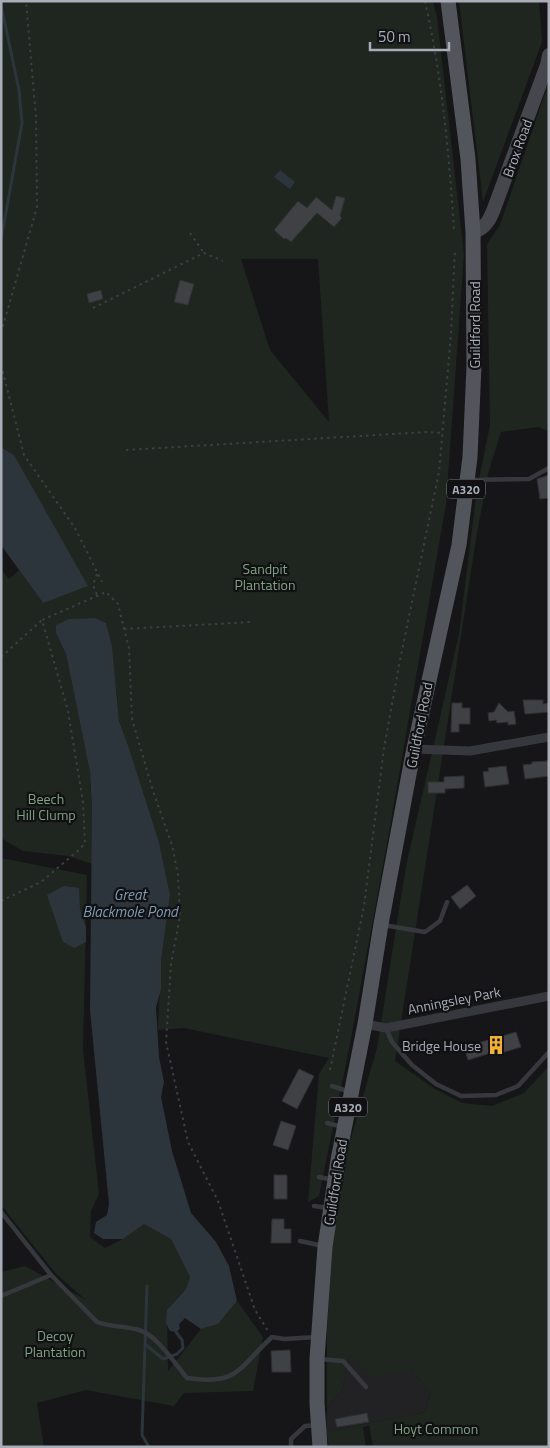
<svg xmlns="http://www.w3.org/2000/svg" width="550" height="1448" font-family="'Titillium Web',sans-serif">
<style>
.built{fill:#222225}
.green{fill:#1e261f;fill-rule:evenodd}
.water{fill:#2c353c}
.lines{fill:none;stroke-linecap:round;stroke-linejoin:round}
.stream{stroke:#2c353c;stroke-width:3}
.building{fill:#404145;stroke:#303034}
.path{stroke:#3d3f44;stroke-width:2;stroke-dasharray:2.5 4;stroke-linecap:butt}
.lane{stroke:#37383d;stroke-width:4.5}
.street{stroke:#37383d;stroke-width:9}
.secondary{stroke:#45474d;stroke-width:14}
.primary{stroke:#53555c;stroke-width:15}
.labels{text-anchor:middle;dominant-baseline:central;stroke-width:4.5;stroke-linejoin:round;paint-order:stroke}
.shield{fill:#111113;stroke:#7b7e86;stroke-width:1}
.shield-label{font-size:12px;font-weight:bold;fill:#a8adb8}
.street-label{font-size:14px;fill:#a8adb8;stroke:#111113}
.park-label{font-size:14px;fill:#7fa381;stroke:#111113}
.poi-label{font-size:14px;fill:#a8adb8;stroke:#111113;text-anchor:end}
.water-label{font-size:15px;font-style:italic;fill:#7f9bb3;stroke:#111113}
</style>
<rect width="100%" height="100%" fill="#161618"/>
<path class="built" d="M350,1353L411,1369L431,1392L425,1412L326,1432L327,1408L342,1390Z"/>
<path class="green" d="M1,1H433L437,17L464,254L446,504L387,844L349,1049L319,1196L308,1202L319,1074L329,1058L184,1028L158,1030L161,961L170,895L159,842L129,748L119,721L117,695L106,623C89,615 73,618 56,626V633L66,654L90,772L92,808V864L68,856L23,851L1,838V569L9,579L19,570L43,603L14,455L1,447ZM316,198L342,218L334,227L323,218ZM298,201L315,214L308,224L304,222L291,242L286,238L284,239L275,230ZM241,259H318L329,422L270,350Z
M459,1H539L542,42L483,202Z
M549,82V431L538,427L501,432L489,470L477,533L395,1061L435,1089L462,1103L492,1106L524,1093L549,1066V1447H373L369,1425L363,1427L366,1447H329L326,1432L425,1412L431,1393L411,1369L372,1378L350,1354L342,1390L327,1408V1332L331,1251L349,1145L377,1048L406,866L459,634L477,489L490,425L487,244L500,225Z
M1,858L87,875L83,1049L99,1194L91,1211L90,1237L105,1248L123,1239L144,1223L171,1239L190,1277L186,1289L167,1310L168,1371L201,1329L218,1324L237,1301L263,1337L253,1391L184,1393L174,1406L86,1390L37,1403L44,1447H1V1272L25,1266L86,1300L57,1275L1,1205Z"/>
<path class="water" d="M280,170L295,182L290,189L274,177Z
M1,447L14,455L88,586L43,603L1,545Z
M95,618L106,623L112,647L119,721L129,748L159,842L170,895L161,961V989L156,1007L159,1057L164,1082L161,1097L172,1151L191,1213L216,1242L229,1266L237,1301L218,1324L201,1329L185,1318L179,1324L180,1329L176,1332L170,1331L166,1323L167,1310L186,1289L190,1277L171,1239L144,1224L123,1239H103L94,1233L96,1222L107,1215L109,1204L90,1010L92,808L90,772L66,654L56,633V625L69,619Z
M64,886L79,888L80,909L86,928V942L74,948L63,942L47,895Z"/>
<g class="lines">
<path class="stream" d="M1,5L19,90L22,123L1,240
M147,1286L142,1435L149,1447
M145,1344L163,1359L177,1354L183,1348L182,1340L176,1332"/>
</g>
<path class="building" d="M336,196L345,198L340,216L342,218L334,227L317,213L291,242L286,238L284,239L274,230L298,201L307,208L316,197L332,210Z
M180,280L194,284L188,305L174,302Z
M101,290L103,299L89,303L87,294Z
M549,475V498L540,499L537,479Z
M523,700H543V704L549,703V712L525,714Z
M452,703H462V708H470V724H459V732H451Z
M499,703L508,712L514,711L516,724L508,725V722L497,723L496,720L489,721L488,713L494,712Z
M549,761V776L525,779L523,765L532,764V762Z
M506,766L509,784L485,787L483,772L489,771L488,768Z
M464,776V788L445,789V793H428V782H444V777Z
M467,885L476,896L460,909L451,897Z
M516,1032L521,1047L498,1054L497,1051L468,1060L464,1047Z
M299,1069L314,1076L297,1109L282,1101Z
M281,1121L296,1126L288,1150L273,1145Z
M274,1175H287V1199H274Z
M272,1219H284V1229H291V1243H271Z
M290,1350L291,1372H272L271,1351Z
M367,1413L369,1422L337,1427L335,1419Z"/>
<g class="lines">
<path class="path" d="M425,1C442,77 449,153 454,230
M190,233L204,253
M93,308L204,253L223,261
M1,333L37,207L36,117L26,1
M1,365L24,455L75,528L102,582
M126,450L427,432L442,433
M97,574L93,585L97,595
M124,629L252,622
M1,657L42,620
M1,901L41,882L80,849L85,843L83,802L68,711L42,620L106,592L118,604L129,648L132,719L153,791L172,845L178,875L180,916L171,964L166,1042L188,1142L218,1201L255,1310L268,1331
M330,1070L364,906L384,748L400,660L439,472L451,334L455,249"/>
<path class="lane" d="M469,480L529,479L549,468
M383,925L425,932L440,921L447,902
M386,1028L392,1042L412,1065L436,1084L461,1096L496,1095L518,1086L549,1052
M332,1086L350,1092
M327,1123L343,1127
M319,1177L334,1180
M314,1206L329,1208
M1,1212L51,1275L97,1322C110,1327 125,1326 139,1330C157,1335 175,1364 187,1378C239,1386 239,1367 272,1337L284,1339L317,1337
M300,1241L323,1246
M1,1296L51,1275
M319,1359L343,1361L366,1387
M291,1447V1439L305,1426L317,1425"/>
<path class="street" d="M415,749L470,751L549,737
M365,1024L386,1028L549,996"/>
<path class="secondary" d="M473,232C486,229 491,217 495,206L547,65L549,55"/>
<path class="primary" d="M320,1447L317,1403V1359L325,1247L338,1160L365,1024L381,924L413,753L459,545L470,457L474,366L473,232L468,159L448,1"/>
</g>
<defs>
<g id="building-bare" transform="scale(1.5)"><path d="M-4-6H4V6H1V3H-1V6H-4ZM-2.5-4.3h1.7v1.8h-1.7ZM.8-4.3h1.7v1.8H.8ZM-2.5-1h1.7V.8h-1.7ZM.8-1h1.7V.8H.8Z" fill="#f2b134" stroke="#111113" stroke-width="2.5" paint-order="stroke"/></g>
</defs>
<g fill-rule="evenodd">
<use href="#building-bare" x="496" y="1045"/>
</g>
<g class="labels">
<g class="shield">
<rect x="447" y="479.5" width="38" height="19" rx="4"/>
<rect x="329" y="1097.5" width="38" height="19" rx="4"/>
</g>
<g class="shield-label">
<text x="466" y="489">A320</text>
<text x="348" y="1107">A320</text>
</g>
<g class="street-label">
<text transform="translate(517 148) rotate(-70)">Brox Road</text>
<text transform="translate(474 325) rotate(-90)">Guildford Road</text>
<text transform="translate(419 725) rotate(-79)">Guildford Road</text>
<text transform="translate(454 1000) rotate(-11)">Anningsley Park</text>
<text transform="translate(335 1182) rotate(-81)">Guildford Road</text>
</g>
<g class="park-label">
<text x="265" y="568">Sandpit<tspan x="265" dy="16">Plantation</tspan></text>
<text x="46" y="798">Beech<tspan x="46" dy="16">Hill Clump</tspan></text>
<text x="55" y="1335">Decoy<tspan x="55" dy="16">Plantation</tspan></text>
<text x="436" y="1428">Hoyt Common</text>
</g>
<g class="poi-label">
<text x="481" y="1045">Bridge House</text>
</g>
<g class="water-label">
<text x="130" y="894">Great<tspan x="130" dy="17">Blackmole Pond</tspan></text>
</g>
</g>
<rect width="550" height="1448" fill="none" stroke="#a8adb8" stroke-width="5"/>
<path d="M370 42v8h79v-8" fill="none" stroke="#a8adb8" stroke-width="2.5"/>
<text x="378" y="42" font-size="15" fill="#a8adb8" stroke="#111113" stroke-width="4" paint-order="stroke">50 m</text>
</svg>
